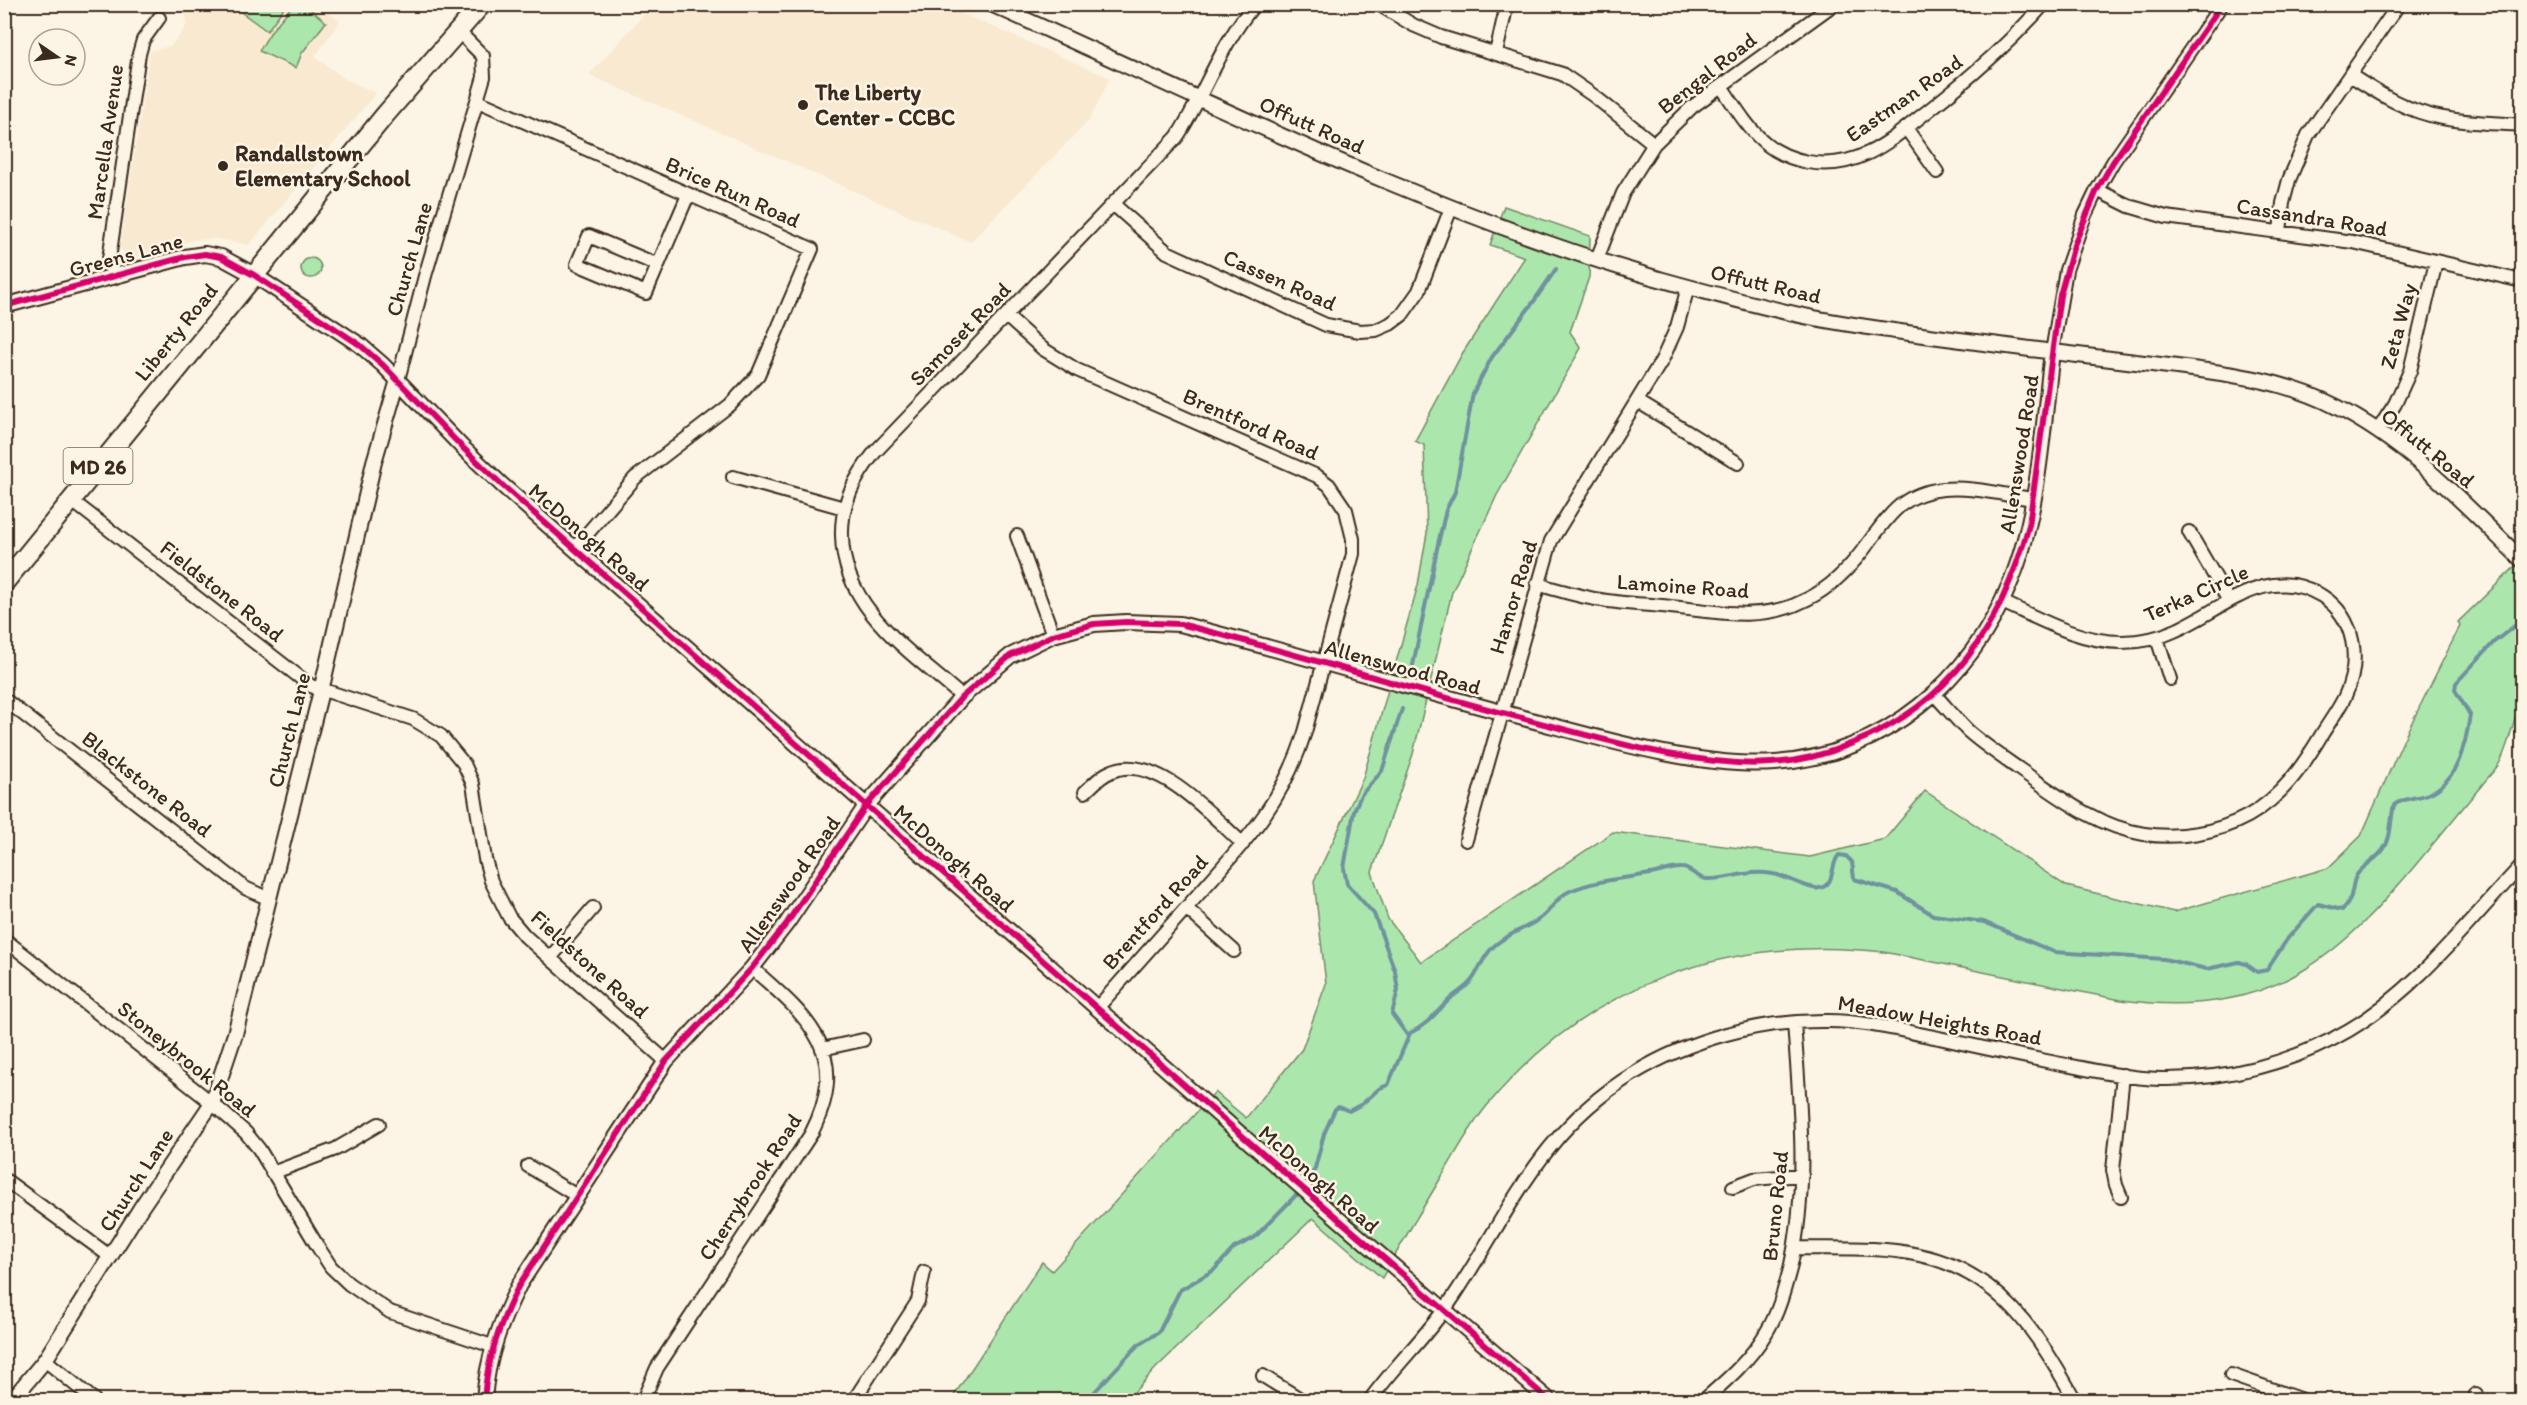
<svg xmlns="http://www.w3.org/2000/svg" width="2527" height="1405" font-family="Itim,sans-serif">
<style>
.built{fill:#f9e9d1}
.green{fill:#abe7ad;stroke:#738866;stroke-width:1.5}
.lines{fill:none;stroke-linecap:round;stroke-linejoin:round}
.stream{stroke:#6f919e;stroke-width:4}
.minor-casing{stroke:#3b2a1e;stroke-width:16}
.tertiary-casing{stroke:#3b2a1e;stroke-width:18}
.primary-casing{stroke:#3b2a1e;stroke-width:22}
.minor{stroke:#fcf5e5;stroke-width:12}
.tertiary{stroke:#fcf5e5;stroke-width:14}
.primary{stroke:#fcf5e5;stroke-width:18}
.cycleway-casing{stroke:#fcf5e5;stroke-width:10}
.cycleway{stroke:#d6006c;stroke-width:6}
.poi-dot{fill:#3b2a1e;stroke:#fcf5e5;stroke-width:2}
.labels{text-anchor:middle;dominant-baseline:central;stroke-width:5;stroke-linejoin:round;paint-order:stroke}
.shield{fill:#fcf5e5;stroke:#75675a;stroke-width:1.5}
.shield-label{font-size:21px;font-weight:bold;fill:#3b2a1e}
.street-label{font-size:22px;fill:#3b2a1e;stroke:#fcf5e5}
.poi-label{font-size:22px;font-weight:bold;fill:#3b2a1e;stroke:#fcf5e5;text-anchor:start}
</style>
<rect width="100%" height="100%" fill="#fcf5e5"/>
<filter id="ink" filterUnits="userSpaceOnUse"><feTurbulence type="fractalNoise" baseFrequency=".0167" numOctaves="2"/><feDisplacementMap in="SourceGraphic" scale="12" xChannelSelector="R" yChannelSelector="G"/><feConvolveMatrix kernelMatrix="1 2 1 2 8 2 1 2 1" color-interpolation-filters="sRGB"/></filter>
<g filter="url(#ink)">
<path class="built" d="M183,5H314L323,9L340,21L315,57L345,79L376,93L249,245L217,239L192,240L131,259L120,248L150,51L171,46L185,28L187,21Z
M943,5L1110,78L1089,121L970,242L589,75L647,11L641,5Z"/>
<path class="green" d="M241,4H286V5L267,31L237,9Z
M293,5H305L326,22L302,53L296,68L259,51L272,30Z
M1504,206L1590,236L1589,277L1570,332L1581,348L1497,495L1452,592L1413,754L1372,872L1388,919L1421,962L1613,832L1810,857L1885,839L1925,791L2066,886L2174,912L2328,868L2361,836L2407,732L2460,626L2458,622L2522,560V708L2517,712C2512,728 2508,745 2501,760C2497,769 2488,777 2482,785C2465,805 2449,825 2432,845C2341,957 2276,1020 2121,1000L1884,952C1728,934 1587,984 1486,1107C1469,1128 1456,1153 1442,1176C1421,1210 1401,1244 1382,1278L1313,1218L1156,1368L1127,1400H951L1042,1262L1052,1271L1215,1092L1246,1118L1302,1049L1326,984L1314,881L1363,778L1418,585L1427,533L1424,445L1415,441L1462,354L1525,257L1490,245Z
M301 268a10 10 0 1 1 20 0a10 10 0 1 1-20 0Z"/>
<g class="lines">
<path class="stream" d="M1413,665L1438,544L1446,510L1455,492L1473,393L1492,357L1532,304L1556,269
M1402,709L1382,771L1361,795L1354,811L1344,868L1347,884L1374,914L1395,971L1398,990L1392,1014L1408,1036
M1305,1185L1315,1168L1324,1134L1335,1109L1339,1107L1349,1111L1362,1104L1380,1088L1388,1085L1410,1033C1428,1025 1437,1011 1451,998C1458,992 1466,988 1472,980C1480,969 1483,956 1494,946C1508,933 1526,929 1541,918C1552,910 1556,897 1570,891C1596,880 1623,879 1650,874C1660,873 1672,867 1682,868C1691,868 1696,878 1706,879C1730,880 1746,869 1773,874C1787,876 1810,891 1820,888C1836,884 1830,864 1839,855L1846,856L1852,862L1854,879L1897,892L1933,915L1984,922L2054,952L2164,959L2207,969L2239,962L2246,964L2257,972L2267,970L2288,938L2318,904L2342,910C2355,898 2350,889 2356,876C2362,866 2376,860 2383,850C2392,838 2390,820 2394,805C2404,797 2416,799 2428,794C2458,782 2466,743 2470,715L2455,690L2456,683L2494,642L2522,620
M1087,1400L1138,1345L1159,1332L1180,1290L1214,1270L1234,1248L1254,1238L1300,1191"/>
<g class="minor-casing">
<path id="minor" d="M1378,4L1413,25L1441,37L1562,74L1594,96L1654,144
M1496,53L1507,4
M2350,75C2379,94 2408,112 2443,118C2469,123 2496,123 2522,125
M1721,86C1734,105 1746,126 1763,141C1775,152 1792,159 1808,162C1859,171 1892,139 1929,110C1971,77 2009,44 2044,4
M478,101L812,249L758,375L730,405L635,478L575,548
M1906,128L1937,172
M2097,190L2129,206L2166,217L2353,242L2522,281
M1113,204L1167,252L1326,325L1360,331L1376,330L1390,324L1402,315L1419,291L1451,208
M2280,232L2283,203L2289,180L2308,135L2399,4
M1597,259L1623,193L1654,144L1692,107L1834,4
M658,265L589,236L577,264L646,293L688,195
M113,278L109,259L139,54L143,40L159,18
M1006,316L1043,349L1077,370L1317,476L1329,485L1346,510L1353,539V554L1305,732C1283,803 1244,843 1195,898C1163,934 1130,971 1098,1007
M2052,352L2066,270L2085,215L2097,190L2113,162L2222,4
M398,380L425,276L484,77L483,56L458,31
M1637,401L1738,463
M2378,430L2395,404L2410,371L2436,262
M733,477L844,508
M71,500L311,686L413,719L441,736L464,764L473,784L485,859L491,881L509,917L525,936L666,1061
M2189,532L2229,601
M1017,536L1053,635
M1537,584C1555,589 1572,594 1590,598C1613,603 1638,604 1662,606C1706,610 1760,623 1801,602C1822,593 1840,578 1855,560C1883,528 1893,494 1943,489C1971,486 2004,495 2033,499
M2157,638L2170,679
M1935,695C1946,707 1957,720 1968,731C1984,745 2002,757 2019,769C2058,796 2095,826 2144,834C2178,839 2217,833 2248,816C2282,797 2303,766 2322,734C2330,721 2339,709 2345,696C2361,661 2356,618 2322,596C2268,562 2221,611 2174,631C2157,639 2140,642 2122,642C2079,642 2040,619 2002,602
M962,697C912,652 843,610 842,536C841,503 855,477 875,452L1177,137C1205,94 1220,44 1255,4
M4,699L245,888L267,898
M1085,792C1093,785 1100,776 1110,772C1154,750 1213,817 1243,844
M1466,840L1551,541L1662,360L1677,327L1688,287
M1186,908L1234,951
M4,939L212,1103L246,1133L259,1149L318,1247L331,1267L349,1284L390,1312L492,1346
M550,958L593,908
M822,1049L863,1040
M528,1166L577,1196
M272,1173L336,1149L379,1124
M4,1179L111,1257
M1733,1187L1754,1179L1802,1175
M2121,1197L2116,1185L2113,1170L2123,1075
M1795,1248C1836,1249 1879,1246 1919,1255C2000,1272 2038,1334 2075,1400
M45,1360L94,1400
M2231,1375L2302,1400
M1263,1376L1302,1400
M643,1400L657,1368L811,1134C852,1054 809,1018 752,968
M854,1400L918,1301L924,1272
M1370,1400C1396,1364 1429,1334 1454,1296C1511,1210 1540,1131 1633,1074C1690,1039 1760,1020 1828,1021C1865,1021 1903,1031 1939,1038C1978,1047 2017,1055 2056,1063C2091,1070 2126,1078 2161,1079C2226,1080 2293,1063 2349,1030C2418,989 2468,922 2522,865
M1704,1400C1727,1380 1750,1360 1766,1333C1778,1314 1784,1291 1790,1269C1809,1187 1800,1106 1794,1023
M2474,1400L2476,1394"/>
</g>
<g class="tertiary-casing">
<path id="tertiary" d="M991,4C1208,101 1424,210 1652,277C1706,292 1759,307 1814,318C1893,333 1973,341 2053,352C2094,357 2136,362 2177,367C2233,374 2287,381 2337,407C2410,444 2465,505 2522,560
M4,306L185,257L205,254L221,257L254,275L360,345L383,365L462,447L502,485L1271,1161L1549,1400
M12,1400L45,1360L142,1206L212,1103L235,1034L321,691L374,462L398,380
M484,1400C487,1358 500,1323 519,1285L666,1061L752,968L787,923L866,806L962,697L1010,656L1053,635L1094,624L1126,622L1180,624C1302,655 1423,692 1546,724C1613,742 1706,768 1775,763C1885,755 1971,680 2011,581C2039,514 2043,424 2052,352"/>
</g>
<g class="primary-casing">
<path id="primary" d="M4,583L385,115L482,4"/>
</g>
<use href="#minor" class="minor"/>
<use href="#tertiary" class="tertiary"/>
<use href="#primary" class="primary"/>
<g class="cycleway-casing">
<path id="cycleway" d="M4,306L185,257L205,254L221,257L254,275L360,345L383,365L462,447L502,485L1271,1161L1549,1400
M484,1400C487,1358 500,1323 519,1285L666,1061L752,968L787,923L866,806L962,697L1010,656L1053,635L1094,624L1126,622L1180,624C1292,652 1402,687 1514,716C1587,735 1662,758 1737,763C1777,766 1816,759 1853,743C1953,703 2001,625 2029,525L2060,295L2074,245L2097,190L2113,162L2222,4"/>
</g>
<use href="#cycleway" class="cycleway"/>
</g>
</g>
<g class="poi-dot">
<circle cx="803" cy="105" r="6"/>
<circle cx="223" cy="166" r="6"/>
</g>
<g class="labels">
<rect class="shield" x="63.5" y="448" width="69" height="36" rx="4.5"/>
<g class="shield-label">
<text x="98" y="466">MD 26</text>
</g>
<g class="street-label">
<text transform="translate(1707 73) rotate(-38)">Bengal Road</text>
<text transform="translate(1904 98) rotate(-35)">Eastman Road</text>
<text transform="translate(1312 125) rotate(24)">Offutt Road</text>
<text transform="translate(105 142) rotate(-82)">Marcella Avenue</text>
<text transform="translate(733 192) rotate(24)">Brice Run Road</text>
<text transform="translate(2312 217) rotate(9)">Cassandra Road</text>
<text transform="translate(126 255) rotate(-15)">Greens Lane</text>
<text transform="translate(409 259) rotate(-74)">Church Lane</text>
<text transform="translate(1280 280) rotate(24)">Cassen Road</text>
<text transform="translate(1766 284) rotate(13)">Offutt Road</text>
<text transform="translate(2398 326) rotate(-75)">Zeta Way</text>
<text transform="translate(176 332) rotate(-51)">Liberty Road</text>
<text transform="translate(960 334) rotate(-46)">Samoset Road</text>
<text transform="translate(1251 424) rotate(24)">Brentford Road</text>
<text transform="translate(2428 448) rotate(39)">Offutt Road</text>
<text transform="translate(2019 454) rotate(-81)">Allenswood Road</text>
<text transform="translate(589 537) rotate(41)">McDonogh Road</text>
<text transform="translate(1683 586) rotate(4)">Lamoine Road</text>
<text transform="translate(222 591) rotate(38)">Fieldstone Road</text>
<text transform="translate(2196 593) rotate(-24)">Terka Circle</text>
<text transform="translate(1513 597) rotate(-73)">Hamor Road</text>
<text transform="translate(1403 667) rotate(15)">Allenswood Road</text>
<text transform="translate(289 730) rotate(-76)">Church Lane</text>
<text transform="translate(147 784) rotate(38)">Blackstone Road</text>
<text transform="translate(954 858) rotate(41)">McDonogh Road</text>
<text transform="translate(789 884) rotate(-55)">Allenswood Road</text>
<text transform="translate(1155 912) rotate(-48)">Brentford Road</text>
<text transform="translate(590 964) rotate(42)">Fieldstone Road</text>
<text transform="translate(1940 1020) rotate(10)">Meadow Heights Road</text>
<text transform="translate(187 1059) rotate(39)">Stoneybrook Road</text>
<text transform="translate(1319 1179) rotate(41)">McDonogh Road</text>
<text transform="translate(136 1180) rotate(-57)">Church Lane</text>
<text transform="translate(750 1187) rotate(-57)">Cherrybrook Road</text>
<text transform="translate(1775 1206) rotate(-84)">Bruno Road</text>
</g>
<g class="poi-label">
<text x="815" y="92">The Liberty<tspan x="815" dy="25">Center - CCBC</tspan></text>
<text x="235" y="153">Randallstown<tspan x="235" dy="25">Elementary School</tspan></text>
</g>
</g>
<rect width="2527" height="1405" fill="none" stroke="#fcf5e5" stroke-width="24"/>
<rect x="12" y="12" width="2503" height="1381" fill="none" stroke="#3b2a1e" stroke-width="2" filter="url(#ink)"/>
<g transform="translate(57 57) rotate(104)"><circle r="28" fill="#fcf5e5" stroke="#afa495" stroke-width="1.5"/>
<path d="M0-4.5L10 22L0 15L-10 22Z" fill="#3b2a1e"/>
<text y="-9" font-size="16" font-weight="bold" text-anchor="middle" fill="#3b2a1e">N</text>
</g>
</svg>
